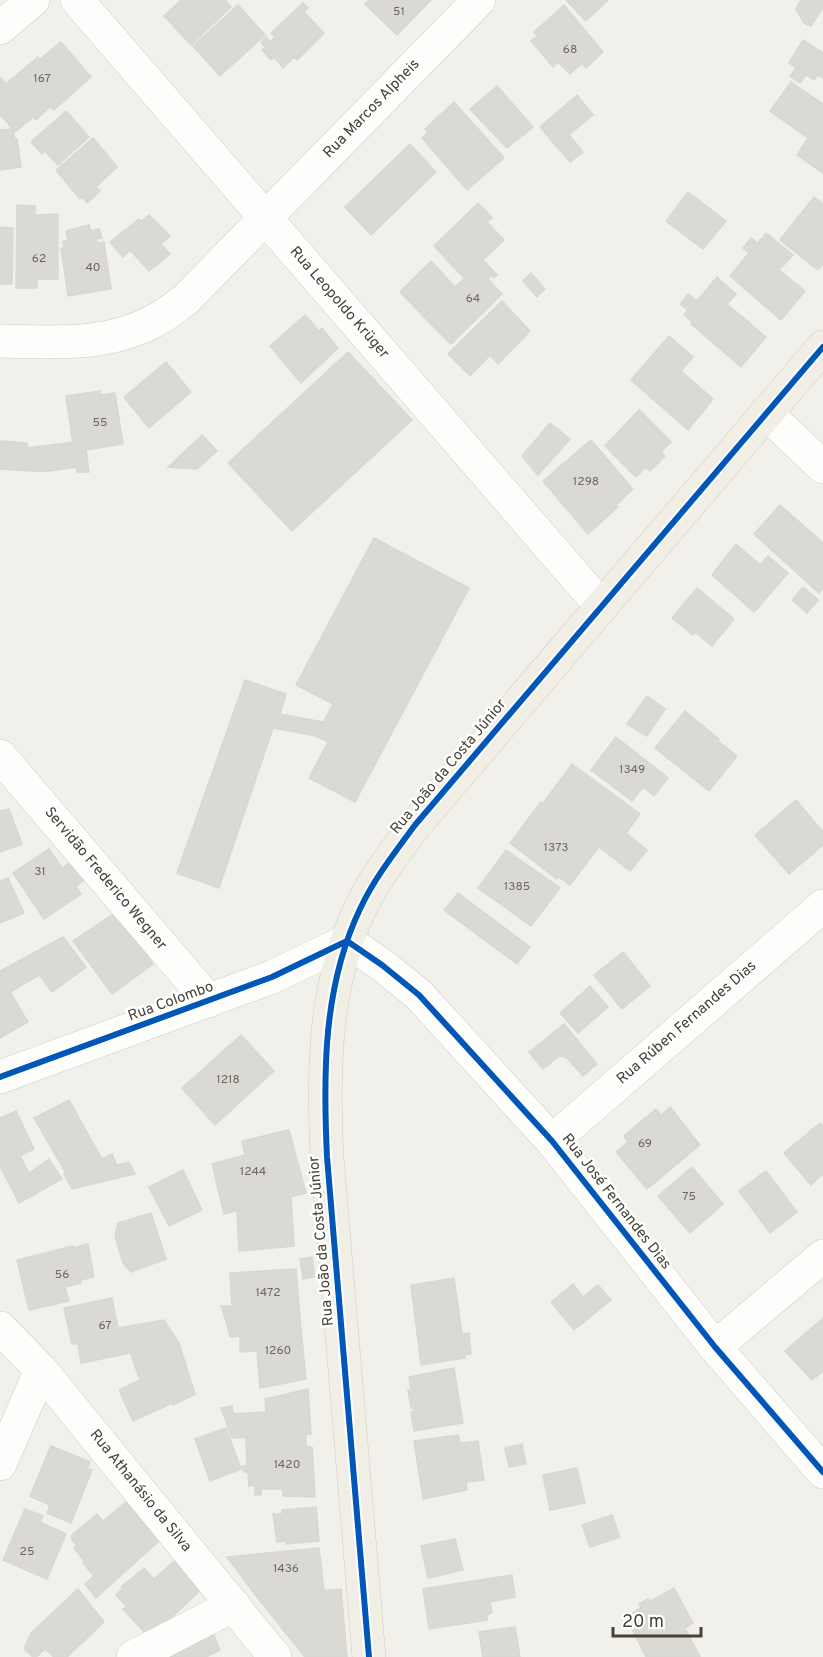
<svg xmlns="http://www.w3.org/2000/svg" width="823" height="1657" font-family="Overpass,sans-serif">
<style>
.building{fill:#dbd9d4;stroke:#d9d7d1;stroke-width:1.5}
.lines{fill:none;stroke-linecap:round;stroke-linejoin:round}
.minor-casing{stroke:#cdccc7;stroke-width:34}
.major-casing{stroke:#d2cdba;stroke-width:34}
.minor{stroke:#fdfdfc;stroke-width:33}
.major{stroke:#f0eee5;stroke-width:33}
.cycleway-casing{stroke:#fff;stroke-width:10}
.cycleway{stroke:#0057b8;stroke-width:6}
.labels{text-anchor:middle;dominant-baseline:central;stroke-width:5;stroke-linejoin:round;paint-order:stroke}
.number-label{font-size:12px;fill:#6c6860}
.street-label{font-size:15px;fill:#464238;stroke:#fff}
</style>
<rect width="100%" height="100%" fill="#f1f0eb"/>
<path class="building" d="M181,0H225L231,7L191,45L164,16Z
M369,0H431L397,35L365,4Z
M566,0H608L586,21Z
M801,0H823V7L811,26L804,23L796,9Z
M303,3L308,8L304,12L324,33L297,60L294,57L283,68L274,57L271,60L262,50L265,47L261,42L266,37L270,42L275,37L271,33Z
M238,5L265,35L220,76L193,46Z
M564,5L603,52L586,68L582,63L570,74L558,62L553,67L531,41L537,36L534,32Z
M803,40L823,53V78L818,75L814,80L789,63Z
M61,42L91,77L54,110L51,106L36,120L33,117L15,132L0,114V77L6,84L38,57L39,60Z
M796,68L806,75L800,83L790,76Z
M791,82L823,104V173L797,155L808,138L770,111Z
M497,86L533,127L507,148L470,109Z
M577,95L593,115L569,135L583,152L570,162L540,127Z
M454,102L504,158L467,190L422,138L428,132L425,129Z
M66,111L89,137L58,165L45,151L42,154L31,142Z
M12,129L15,139H17L21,167L0,170V130Z
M93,138L117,167L96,187L100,191L87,203L82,197L80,199L56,170Z
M410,144L436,172L371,235L345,207Z
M688,192L726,221L703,249L666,221Z
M814,197L823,204V264L818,270L780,240Z
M478,203L492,218L487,222L504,240L464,278L434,246Z
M17,205L35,206V215L58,214V279H37V288H16Z
M149,215L170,236L161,244L170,254L149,271L130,250L123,257L110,242L139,219L141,221Z
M89,225L91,231L99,229L102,238L96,239L97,243L104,242L111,289L68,296L61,248H64L63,241L68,240L66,231Z
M0,227L13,228L12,284H0Z
M766,233L793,255L779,270L805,291L781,320L730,276L749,253L743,248L751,238L758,243Z
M483,260L497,275L494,278L491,275L488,279L502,294L451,344L424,317Z
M431,261L455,287L424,317L400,292Z
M531,273L545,289L537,297L523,281Z
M717,277L736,294L727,304L766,337L741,367L691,324L693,323L684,315L688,310L680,304L688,294L697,301Z
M502,301L530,331L498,364L490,355L470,376L448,354Z
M305,315L319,331L322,328L338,348L301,383L270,346Z
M669,336L693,357L681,371L713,399L688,430L631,380Z
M348,352L412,420L292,531L228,463Z
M166,362L191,392L149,428L124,397Z
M100,391V395L115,393L123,444L86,450L89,472H77L66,396Z
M639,410L671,442L661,452L665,456L650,471L646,467L636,477L605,446Z
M550,423L570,439L538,475L522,456Z
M202,435L217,451L197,469L168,467Z
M591,440L633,489L616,505L618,507L588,534L543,481Z
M0,441L27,443L32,471L0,469Z
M73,442L77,467L49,471H32L28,448Z
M780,505L823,543V588L819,593L754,534Z
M374,538L469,588L355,802L309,778L328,742L316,736L333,704L296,685Z
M736,544L760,565L768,556L788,573L754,612L712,575Z
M803,587L818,600L807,613L792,600Z
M697,588L734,619L712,646L695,632L693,635L672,618Z
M245,680L286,694L280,714L323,722L316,736L273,728L219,888L177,873Z
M647,696L665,709L647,736L627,724Z
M685,711L719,739L718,741L737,756L709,791L655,748Z
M616,737L668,778L654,796L643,787L632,801L591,770Z
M572,764L640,814L626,833L647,850L630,871L543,803Z
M796,800L823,832V845L789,874L755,835Z
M541,802L599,847L570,885L559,877L557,879L510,843Z
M9,809L22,844L0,852V811Z
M49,849L62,868L72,861L85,880L76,886L81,894L44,919L13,873Z
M506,850L560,888L531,926L478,888Z
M8,878L24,913L0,923V881Z
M458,893L530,947L517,964L444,910Z
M116,912L153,964L112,994L73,941Z
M63,937L86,967L52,992L26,957Z
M623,952L650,986L622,1009L594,975Z
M26,957L39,975L10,992L28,1022L0,1038V971Z
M590,986L608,1007L578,1033L560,1013Z
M564,1024L597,1064L583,1076L566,1057L559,1056L543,1069L529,1052Z
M241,1035L274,1071L215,1125L182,1088Z
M69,1100L102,1159L112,1154L117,1165L129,1162L135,1174L72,1189L64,1174L66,1173L34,1118Z
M670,1107L700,1145L647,1189L616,1152L628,1142L624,1136L656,1109L661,1115Z
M16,1111L34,1149L20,1156L29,1173L49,1159L62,1179L19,1203L0,1166V1118Z
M820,1123L823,1127V1174L811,1185L784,1153Z
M289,1130L306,1193L224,1214L212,1164L245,1155L242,1141Z
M692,1167L723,1204L690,1233L658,1196Z
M183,1170L202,1210L169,1226L149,1187Z
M766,1171L797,1212L770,1233L739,1191Z
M291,1197L294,1246L239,1251L237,1211Z
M151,1213L166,1259L131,1272L123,1263L115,1236L118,1223Z
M88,1244L94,1277L81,1280V1283L65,1287L69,1301L29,1310L17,1260L73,1246V1248Z
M312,1257L315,1277L303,1279L300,1259Z
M296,1269L300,1318L227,1324L221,1306H232L230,1273Z
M454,1278L462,1334L469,1333L471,1354L465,1355V1358L421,1365L411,1285Z
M573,1284L583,1297L598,1285L611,1300L574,1330L551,1302Z
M112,1298L118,1328L164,1320L179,1343L81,1363L78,1344H72L64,1308Z
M300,1318L306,1379L260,1388L257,1351L240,1352V1336L230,1337L227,1324Z
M823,1318V1371L812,1380L785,1351Z
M179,1343L195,1394L173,1405L172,1403L133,1421L119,1390L140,1380L130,1352Z
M454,1368L463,1423L414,1431L411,1412L414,1411V1408H411L408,1390H411L409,1377Z
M308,1389L311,1434L232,1438L221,1408L232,1406L233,1414L266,1412L265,1399Z
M226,1428L241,1469L210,1481L195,1439Z
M306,1435V1447H312L315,1497L283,1496V1489H261V1495H255V1485L249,1486L248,1472H244L242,1466H247L246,1438Z
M458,1435L460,1443L478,1441L484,1480L466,1482L467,1490L423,1499L414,1441Z
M522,1444L526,1464L509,1467L505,1448Z
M51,1446L90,1462L87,1469L92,1470L71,1523L47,1513L50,1505L30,1496Z
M577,1468L585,1503L550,1510L543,1475Z
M126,1502L159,1541L96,1598L85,1584L94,1576L83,1563L85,1562L74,1548L77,1546L71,1538L72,1535L97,1514L103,1521Z
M316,1507L319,1541L286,1544V1541L277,1542L273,1514H282V1510Z
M25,1509L43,1516L40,1522L66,1534L47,1579L3,1560Z
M612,1515L620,1537L590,1547L582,1525Z
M455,1539L463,1570L428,1578L421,1546Z
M319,1548L324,1591L257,1597L227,1557Z
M181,1555L204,1587L160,1628L146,1634L123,1609L127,1607L116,1595L123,1588L121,1587L144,1568L154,1579Z
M512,1575L515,1597L490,1602L492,1613L487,1615V1620L429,1629L423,1589Z
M674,1588L693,1623L685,1628L700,1657H646L626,1617L641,1608L639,1604L648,1599L649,1602Z
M78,1589L104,1622L67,1657H54L45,1649L36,1657H33L24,1649L31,1633Z
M341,1589L347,1657H305L257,1597Z
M515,1627L520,1657H483L479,1632Z
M211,1629L220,1650L206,1657H170L167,1652Z"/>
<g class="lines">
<g class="minor-casing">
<path id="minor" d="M77,0L601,606
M0,28L33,0
M0,341C52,342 106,347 154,321C165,316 175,307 185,300L479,0
M766,413L823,467
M0,756L209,1001
M0,1077L272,977L347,941L382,965L419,995L552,1141L715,1347L823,1472
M552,1141L823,906
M0,1328L41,1370L275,1657
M715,1347L823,1256
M0,1464L41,1370
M133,1657L234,1605"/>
</g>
<g class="major-casing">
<path id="major" d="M369,1657L327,1157C323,1073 323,987 360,909C374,879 395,852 415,825L823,347"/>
</g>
<use href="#minor" class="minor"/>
<use href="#major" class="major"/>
<g class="cycleway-casing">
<path id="cycleway" d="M347,941L382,965L419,995L552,1141L715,1347L823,1472
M0,1077L272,977L347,941
M369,1657L327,1157C323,1073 323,987 360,909C374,879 395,852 415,825L823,347"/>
</g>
<use href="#cycleway" class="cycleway"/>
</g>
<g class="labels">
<g class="number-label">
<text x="399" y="12">51</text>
<text x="570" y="50">68</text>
<text x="42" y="79">167</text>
<text x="39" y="259">62</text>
<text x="93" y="268">40</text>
<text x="473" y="299">64</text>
<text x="100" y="423">55</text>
<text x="586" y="482">1298</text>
<text x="632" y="770">1349</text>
<text x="556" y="848">1373</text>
<text x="40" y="872">31</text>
<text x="517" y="887">1385</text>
<text x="228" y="1080">1218</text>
<text x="645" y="1144">69</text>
<text x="253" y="1172">1244</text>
<text x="689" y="1197">75</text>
<text x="62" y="1275">56</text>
<text x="268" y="1293">1472</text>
<text x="105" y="1326">67</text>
<text x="278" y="1351">1260</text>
<text x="287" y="1465">1420</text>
<text x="27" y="1552">25</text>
<text x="286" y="1569">1436</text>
</g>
<g class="street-label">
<text transform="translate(372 109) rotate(-46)">Rua Marcos Alpheis</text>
<text transform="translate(339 303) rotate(49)">Rua Leopoldo Krüger</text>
<text transform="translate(449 767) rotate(-50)">Rua João da Costa Júnior</text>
<text transform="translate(105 879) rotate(50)">Servidão Frederico Wegner</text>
<text transform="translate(171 1002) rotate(-20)">Rua Colombo</text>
<text transform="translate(687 1023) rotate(-41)">Rua Rúben Fernandes Dias</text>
<text transform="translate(616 1202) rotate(52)">Rua José Fernandes Dias</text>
<text transform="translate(322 1241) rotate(-95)">Rua João da Costa Júnior</text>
<text transform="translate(140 1491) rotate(51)">Rua Athanásio da Silva</text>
</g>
</g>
<path d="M613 1627v9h88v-9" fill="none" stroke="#464238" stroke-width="3"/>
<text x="622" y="1627" font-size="18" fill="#464238" stroke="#ffffff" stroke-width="4.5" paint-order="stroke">20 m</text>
</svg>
